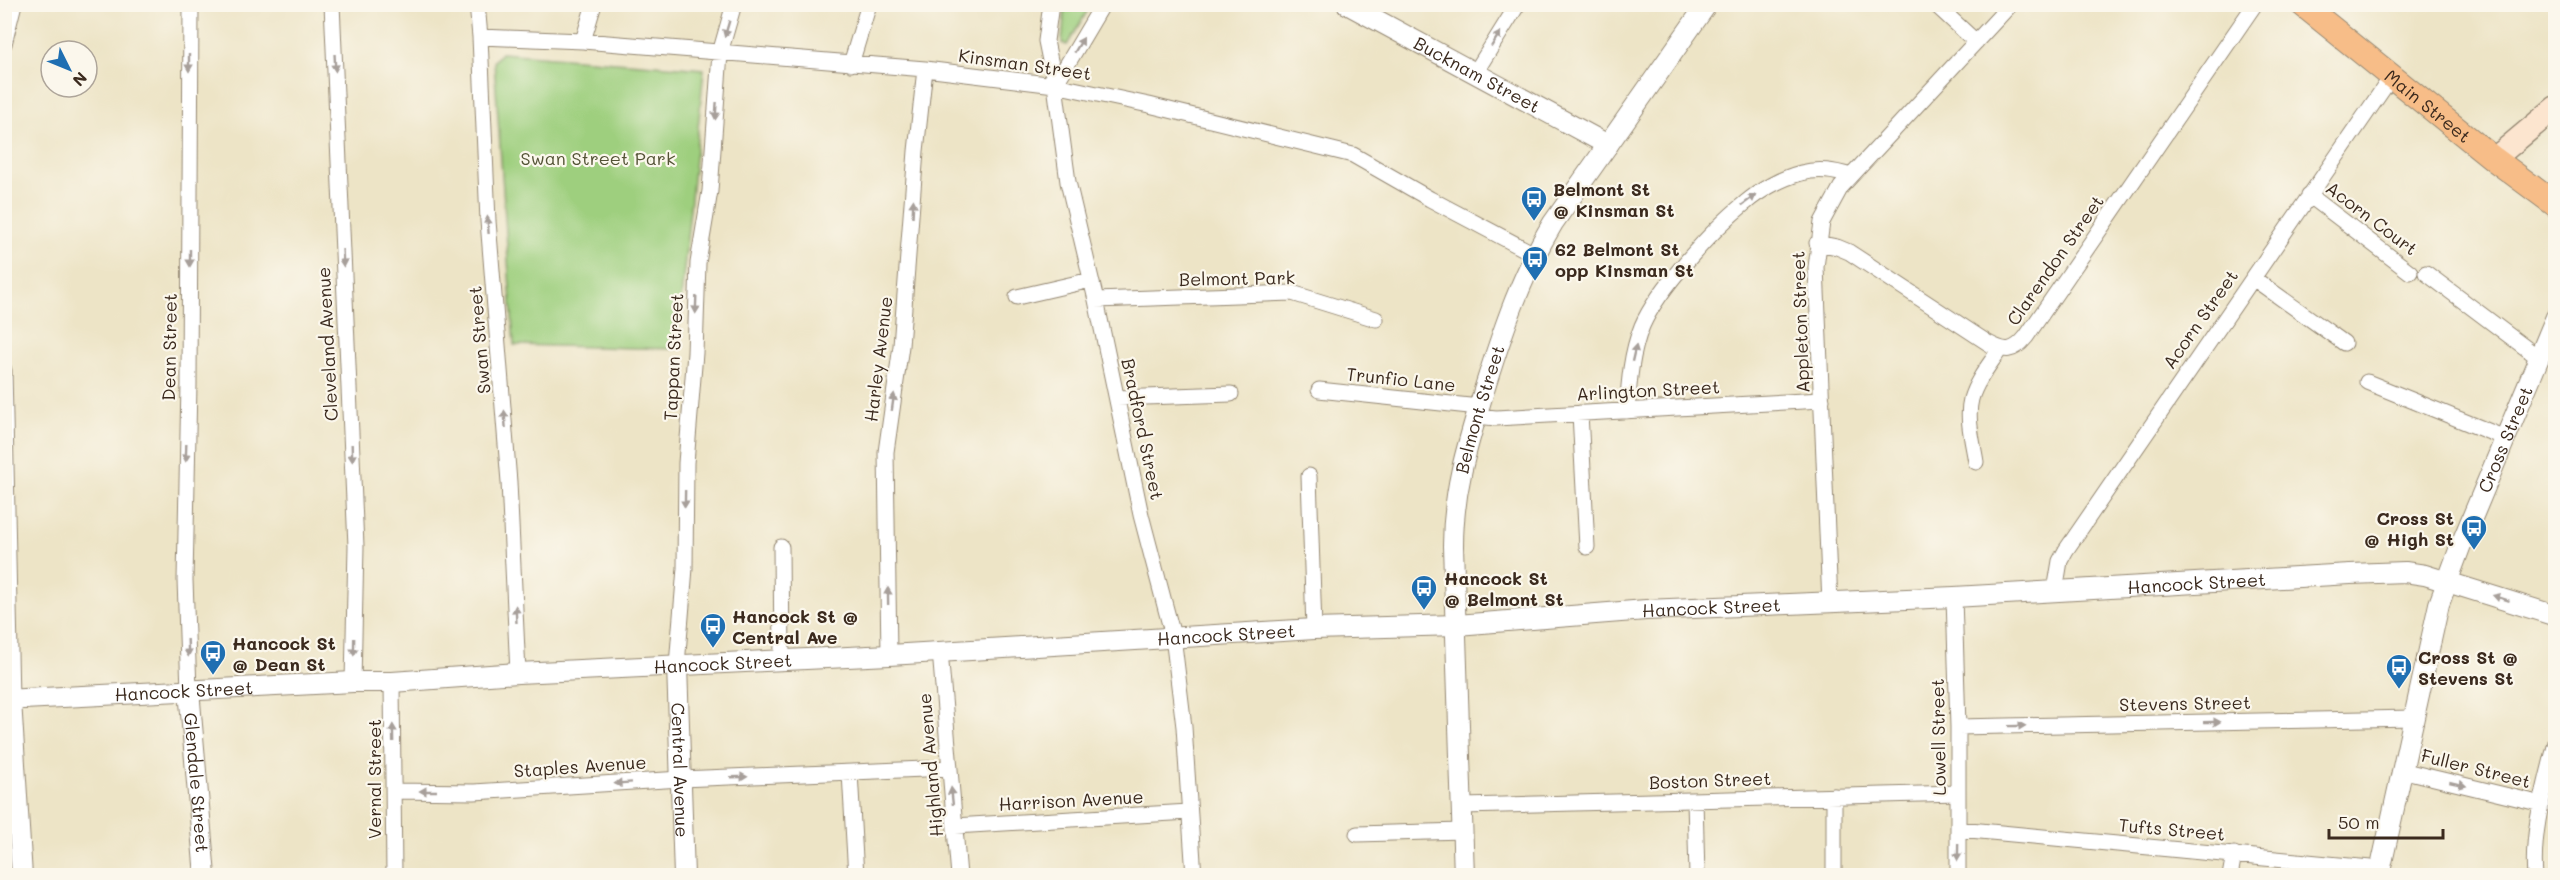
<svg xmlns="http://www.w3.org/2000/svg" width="2560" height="880" font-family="Mali,sans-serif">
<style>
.green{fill:#9ecf7e;stroke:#6c7c4e;stroke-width:1.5}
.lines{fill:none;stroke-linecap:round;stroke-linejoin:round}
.minor-casing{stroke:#948772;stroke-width:17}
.tertiary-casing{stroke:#948772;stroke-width:22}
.secondary-casing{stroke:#948772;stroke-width:25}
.primary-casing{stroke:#948772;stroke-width:26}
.minor{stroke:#fff;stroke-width:15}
.tertiary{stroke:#fff;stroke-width:20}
.secondary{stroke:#fce5cf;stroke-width:22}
.primary{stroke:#f7bd88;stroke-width:24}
.oneway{fill:#a79f9a}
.labels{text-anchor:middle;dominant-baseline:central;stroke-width:4.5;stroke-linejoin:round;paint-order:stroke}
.street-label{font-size:18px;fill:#3b2a1e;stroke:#fbf7ec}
.park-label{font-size:18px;fill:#545336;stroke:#fbf7ec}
.poi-label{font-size:18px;font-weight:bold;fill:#3b2a1e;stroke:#fbf7ec;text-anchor:start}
</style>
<rect width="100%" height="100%" fill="#fbf7ec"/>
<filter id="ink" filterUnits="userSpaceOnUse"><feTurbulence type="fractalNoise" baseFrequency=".0167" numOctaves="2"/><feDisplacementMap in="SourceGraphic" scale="12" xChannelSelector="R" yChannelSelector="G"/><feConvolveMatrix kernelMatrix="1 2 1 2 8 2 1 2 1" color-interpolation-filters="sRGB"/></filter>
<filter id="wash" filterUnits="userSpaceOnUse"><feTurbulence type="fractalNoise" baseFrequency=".008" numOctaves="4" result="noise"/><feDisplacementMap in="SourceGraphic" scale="24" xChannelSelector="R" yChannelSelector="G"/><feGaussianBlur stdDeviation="1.35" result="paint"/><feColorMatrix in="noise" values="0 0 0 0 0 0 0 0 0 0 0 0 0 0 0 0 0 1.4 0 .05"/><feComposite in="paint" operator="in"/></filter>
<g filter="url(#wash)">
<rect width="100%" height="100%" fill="#ede4c6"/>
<path class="green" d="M1065,5H1091L1067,45L1062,43Z
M501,53L704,69L676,349L514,345L494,61Z"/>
</g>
<g filter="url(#ink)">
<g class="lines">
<g class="minor-casing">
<path id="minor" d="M332,4L356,546L353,682
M477,4L480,37L488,221L509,482L518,673
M1051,4L1046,41L1055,85L1068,182L1096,300L1141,515L1173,636L1184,727L1194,876
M1935,4L1976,42
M480,37L583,41L925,69L1055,85L1149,105L1353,155L1430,199L1534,254
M583,41L594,4
M4,44L14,4
M851,64L869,4
M1475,73L1518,4
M1055,85L1103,4
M2309,195L2410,272
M1817,243L1837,247L1849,252L1988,343C2005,352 2013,353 2026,337L2255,4
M2426,273L2539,358
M2253,278L2344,343
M1017,297L1091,280
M1096,300L1292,293L1376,319
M4,370L11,700
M2367,382L2505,438
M1319,390L1479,407
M1117,398L1231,394
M1627,411C1629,382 1631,353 1642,326C1658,289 1713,229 1745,203C1760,190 1782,178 1801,173C1819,168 1834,171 1851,176
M1580,413L1587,547
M1477,416L1496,418L1822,400
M1976,462C1973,443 1966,418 1971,399C1976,381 1990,364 2000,349
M1309,476L1314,629
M781,547L782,660
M2055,591L2060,561L2066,550L2392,76
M1954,597L1958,727V876
M1830,604L1816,267L1822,222L1841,187L2011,4
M940,651L959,876
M889,655L886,452L901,346L916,151L925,69
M677,665L685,568L686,463L695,353L698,263L710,191L720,53L734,4
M392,682L394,876
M189,690L185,580L189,384L191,4
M1958,727L2412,718
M2401,770L2542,804
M850,773L856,876
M393,791L474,792L681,779L949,768
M1834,796V876
M1695,800L1697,876
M1463,806L1958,793
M955,826L1189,812
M1959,829L2381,869
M1357,834L1463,831
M2230,876L2234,854
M2535,876C2531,831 2546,785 2556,742"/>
</g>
<g class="tertiary-casing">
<g id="tertiary">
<path id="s1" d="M1347,4L1608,145"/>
<path id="s2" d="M677,665L684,876"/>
<path id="s3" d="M189,690L205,876"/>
<path id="s4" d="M4,700L353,682H392L518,673L889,655L1314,629L1457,625L1646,610L1954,597L2350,574L2405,572L2425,575L2556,616"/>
<path d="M11,700L22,876"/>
<path id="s5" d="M1464,876L1453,546C1453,487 1469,440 1486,384C1504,327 1522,274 1553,223L1707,4"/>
<path id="s6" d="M2379,876L2439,604L2462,542L2556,317"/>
</g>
</g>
<g class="secondary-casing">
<path id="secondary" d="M2494,159L2556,107"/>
</g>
<g class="primary-casing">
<g id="primary">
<path id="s7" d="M2302,4L2494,159L2556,205"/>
</g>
</g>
<use href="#minor" class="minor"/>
<use href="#tertiary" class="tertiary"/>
<use href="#secondary" class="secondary"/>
<use href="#primary" class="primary"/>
</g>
<defs><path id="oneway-solid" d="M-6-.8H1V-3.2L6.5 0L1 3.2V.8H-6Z" transform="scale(1.5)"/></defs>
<g class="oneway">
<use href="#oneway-solid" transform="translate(727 29) rotate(106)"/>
<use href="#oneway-solid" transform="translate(1496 39) rotate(-58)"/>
<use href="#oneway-solid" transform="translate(1079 45) rotate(-59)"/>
<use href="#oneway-solid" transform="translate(189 63) rotate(90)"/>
<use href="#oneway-solid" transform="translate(335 63) rotate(87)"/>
<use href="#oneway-solid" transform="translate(716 111) rotate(94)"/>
<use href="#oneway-solid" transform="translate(1749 200) rotate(-37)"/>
<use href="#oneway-solid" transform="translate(913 208) rotate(-87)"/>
<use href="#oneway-solid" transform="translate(488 225) rotate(-94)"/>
<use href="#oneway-solid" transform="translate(190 258) rotate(90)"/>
<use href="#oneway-solid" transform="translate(343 258) rotate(87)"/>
<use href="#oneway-solid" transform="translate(696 305) rotate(92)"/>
<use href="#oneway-solid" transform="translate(1634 353) rotate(-77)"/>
<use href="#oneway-solid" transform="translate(893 402) rotate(-82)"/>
<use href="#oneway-solid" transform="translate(505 419) rotate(-94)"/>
<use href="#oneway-solid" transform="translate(186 453) rotate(92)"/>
<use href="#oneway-solid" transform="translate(352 453) rotate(88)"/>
<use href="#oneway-solid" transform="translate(685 499) rotate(91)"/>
<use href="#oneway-solid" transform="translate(888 596) rotate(-91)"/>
<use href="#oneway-solid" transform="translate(2501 598) rotate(-162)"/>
<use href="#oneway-solid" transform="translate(516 614) rotate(-93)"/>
<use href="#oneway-solid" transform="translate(354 647) rotate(91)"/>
<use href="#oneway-solid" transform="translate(188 648) rotate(88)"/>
<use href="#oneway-solid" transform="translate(2212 722) rotate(-1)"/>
<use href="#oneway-solid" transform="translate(2017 726) rotate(-1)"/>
<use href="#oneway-solid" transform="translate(393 733) rotate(-91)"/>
<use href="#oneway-solid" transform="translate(739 777) rotate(-2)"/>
<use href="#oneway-solid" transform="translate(623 783) rotate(176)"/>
<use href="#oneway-solid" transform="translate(2458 784) rotate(13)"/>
<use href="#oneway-solid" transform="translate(428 791) rotate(-180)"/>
<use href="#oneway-solid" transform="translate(952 796) rotate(-96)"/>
<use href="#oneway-solid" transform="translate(1958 852) rotate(91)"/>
</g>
</g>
<defs>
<g id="bus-pin" transform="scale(1.35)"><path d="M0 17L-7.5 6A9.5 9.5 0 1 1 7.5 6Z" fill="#1f6fb2" stroke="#fbf7ec"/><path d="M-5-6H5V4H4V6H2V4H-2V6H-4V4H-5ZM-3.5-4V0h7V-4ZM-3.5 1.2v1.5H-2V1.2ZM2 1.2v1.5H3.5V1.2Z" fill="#fff"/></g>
</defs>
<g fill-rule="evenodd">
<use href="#bus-pin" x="1534" y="199"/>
<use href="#bus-pin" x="1535" y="259"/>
<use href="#bus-pin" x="2474" y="528"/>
<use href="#bus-pin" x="1424" y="588"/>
<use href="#bus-pin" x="713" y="626"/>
<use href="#bus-pin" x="213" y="653"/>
<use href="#bus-pin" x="2399" y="667"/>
</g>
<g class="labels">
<g class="street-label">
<text transform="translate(1025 64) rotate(8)">Kinsman Street</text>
<text stroke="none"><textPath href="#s1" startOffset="148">Bucknam Street</textPath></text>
<text stroke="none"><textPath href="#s7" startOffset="162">Main Street</textPath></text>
<text transform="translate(2372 218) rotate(37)">Acorn Court</text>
<text transform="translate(2055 260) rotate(-55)">Clarendon Street</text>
<text transform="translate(1237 278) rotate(-1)">Belmont Park</text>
<text transform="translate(2200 319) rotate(-55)">Acorn Street</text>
<text transform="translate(1800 322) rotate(-92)">Appleton Street</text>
<text transform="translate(479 340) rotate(-95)">Swan Street</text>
<text transform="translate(327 344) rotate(-93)">Cleveland Avenue</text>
<text transform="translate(169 347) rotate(-89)">Dean Street</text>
<text transform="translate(673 357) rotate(-87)">Tappan Street</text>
<text transform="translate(878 359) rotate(-83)">Harley Avenue</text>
<text transform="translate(1401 379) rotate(6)">Trunfio Lane</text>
<text transform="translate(1648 390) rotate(-3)">Arlington Street</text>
<text stroke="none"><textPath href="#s5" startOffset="470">Belmont Street</textPath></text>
<text transform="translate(1143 429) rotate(78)">Bradford Street</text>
<text stroke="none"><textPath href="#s6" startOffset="456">Cross Street</textPath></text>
<text stroke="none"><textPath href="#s4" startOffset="2196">Hancock Street</textPath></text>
<text stroke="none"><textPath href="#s4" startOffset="1710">Hancock Street</textPath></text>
<text stroke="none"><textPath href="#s4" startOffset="1224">Hancock Street</textPath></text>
<text stroke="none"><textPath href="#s4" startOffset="720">Hancock Street</textPath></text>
<text stroke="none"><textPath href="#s4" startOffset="180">Hancock Street</textPath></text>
<text transform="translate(2185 703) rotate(-1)">Stevens Street</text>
<text transform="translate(1938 737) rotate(-91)">Lowell Street</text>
<text transform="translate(930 765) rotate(-95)">Highland Avenue</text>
<text transform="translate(580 766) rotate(-4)">Staples Avenue</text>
<text transform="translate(2476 768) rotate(14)">Fuller Street</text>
<text stroke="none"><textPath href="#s2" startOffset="105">Central Avenue</textPath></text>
<text transform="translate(374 779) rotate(-90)">Vernal Street</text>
<text transform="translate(1710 780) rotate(-2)">Boston Street</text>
<text stroke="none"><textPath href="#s3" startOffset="93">Glendale Street</textPath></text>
<text transform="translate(1071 800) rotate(-3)">Harrison Avenue</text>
<text transform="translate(2172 829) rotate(5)">Tufts Street</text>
</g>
<g class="park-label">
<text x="598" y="158">Swan Street Park</text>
</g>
<g class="poi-label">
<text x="1553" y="189">Belmont St<tspan x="1553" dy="21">@ Kinsman St</tspan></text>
<text x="1555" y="249">62 Belmont St<tspan x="1555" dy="21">opp Kinsman St</tspan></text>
<text x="2454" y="518" text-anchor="end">Cross St<tspan x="2454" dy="21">@ High St</tspan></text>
<text x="1444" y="578">Hancock St<tspan x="1444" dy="21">@ Belmont St</tspan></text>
<text x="732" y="616">Hancock St @<tspan x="732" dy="21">Central Ave</tspan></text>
<text x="232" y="643">Hancock St<tspan x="232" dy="21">@ Dean St</tspan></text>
<text x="2418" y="657">Cross St @<tspan x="2418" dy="21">Stevens St</tspan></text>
</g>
</g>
<rect width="2560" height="880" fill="none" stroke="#fbf7ec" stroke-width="24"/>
<g transform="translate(69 69) rotate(133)"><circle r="28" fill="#fbf7ec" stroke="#aea59a" stroke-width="1.5"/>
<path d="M0-4.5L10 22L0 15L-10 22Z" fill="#1f6fb2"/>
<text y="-9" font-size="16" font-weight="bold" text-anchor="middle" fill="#3b2a1e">N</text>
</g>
<path d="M2329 829v9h114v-9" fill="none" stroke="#3b2a1e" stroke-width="3"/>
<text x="2338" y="829" font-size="18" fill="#3b2a1e" stroke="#fbf7ec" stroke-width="4.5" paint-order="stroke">50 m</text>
</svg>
